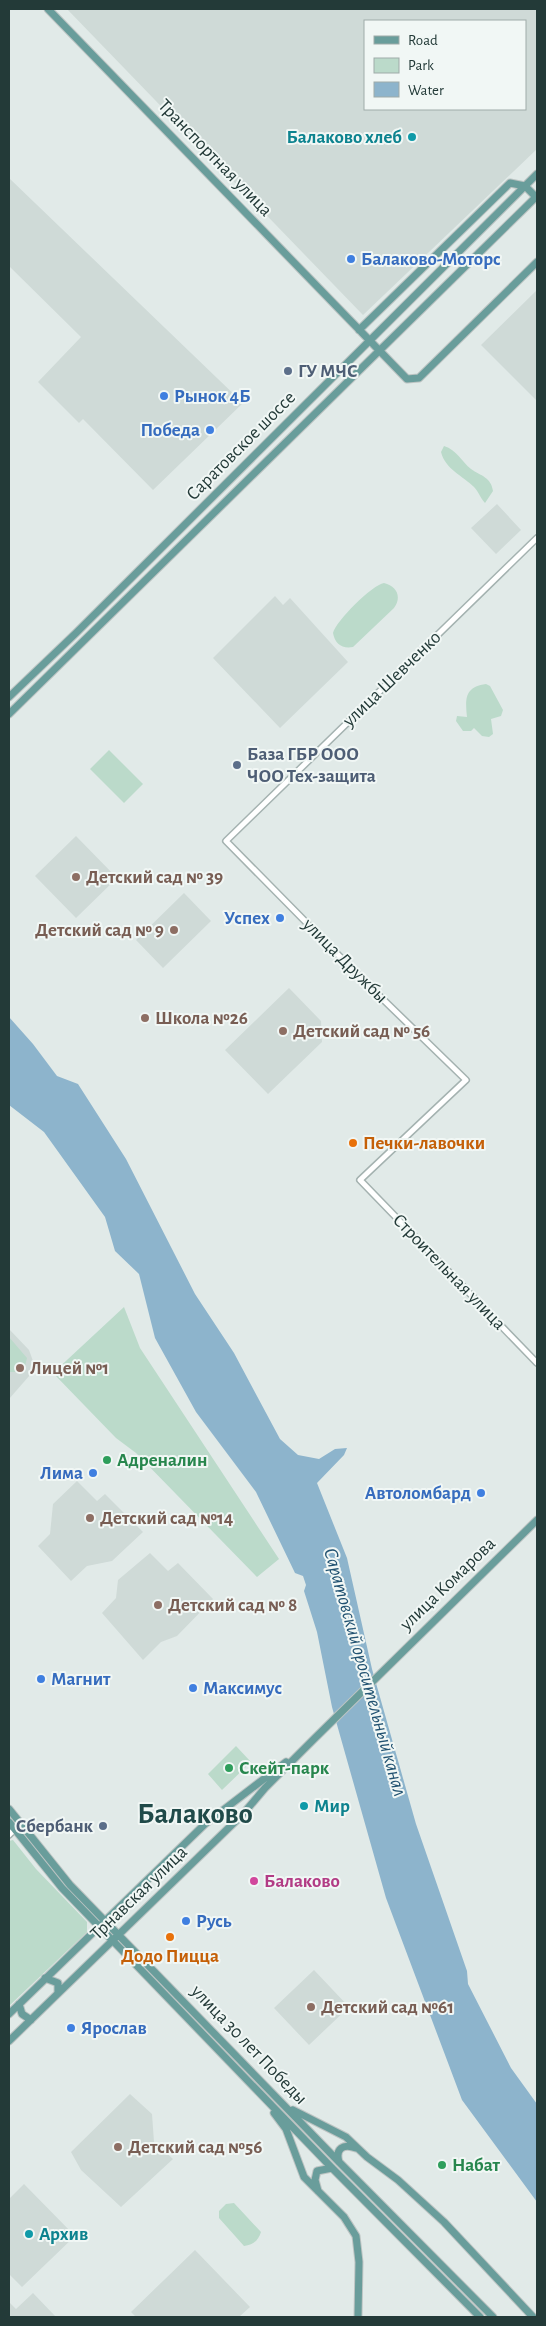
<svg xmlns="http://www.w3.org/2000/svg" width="546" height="2326" font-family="'Alegreya Sans',sans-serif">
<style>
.built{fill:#cfdad7;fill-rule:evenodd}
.green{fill:#bbdaca}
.water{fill:#8db4cc}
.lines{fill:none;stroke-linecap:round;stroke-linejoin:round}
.minor-casing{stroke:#a4b2b0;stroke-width:8}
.major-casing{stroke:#bdc4c3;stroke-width:9}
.minor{stroke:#fff;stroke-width:5}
.major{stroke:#699d9b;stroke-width:7}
.culture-dot{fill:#0f9aa8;stroke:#f1f7f5;stroke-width:2}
.shop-dot{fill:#3f7fe0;stroke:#f1f7f5;stroke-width:2}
.service-dot{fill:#5c6f8a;stroke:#f1f7f5;stroke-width:2}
.education-dot{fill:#8d6e63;stroke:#f1f7f5;stroke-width:2}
.food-dot{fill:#e8710a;stroke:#f1f7f5;stroke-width:2}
.leisure-dot{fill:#2e9e5b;stroke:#f1f7f5;stroke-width:2}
.hotel-dot{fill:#d1479c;stroke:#f1f7f5;stroke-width:2}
.labels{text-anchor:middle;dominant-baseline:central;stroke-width:4;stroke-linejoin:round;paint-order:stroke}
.culture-label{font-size:19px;font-weight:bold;fill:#0d838f;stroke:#f1f7f5;text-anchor:start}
.street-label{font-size:19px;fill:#233a38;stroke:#f1f7f5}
.shop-label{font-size:19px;font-weight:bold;fill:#366cbe;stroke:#f1f7f5;text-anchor:start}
.service-label{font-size:19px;font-weight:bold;fill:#4e5e75;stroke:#f1f7f5;text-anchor:start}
.education-label{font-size:19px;font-weight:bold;fill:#785e54;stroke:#f1f7f5;text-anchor:start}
.food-label{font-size:19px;font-weight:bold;fill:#c56008;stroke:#f1f7f5;text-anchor:start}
.leisure-label{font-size:19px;font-weight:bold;fill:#27864d;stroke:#f1f7f5;text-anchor:start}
.hotel-label{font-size:19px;font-weight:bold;fill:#b23c85;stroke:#f1f7f5;text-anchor:start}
.water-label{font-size:20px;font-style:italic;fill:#215271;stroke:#f1f7f5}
.town-label{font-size:29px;font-weight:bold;fill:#204a49;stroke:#f1f7f5}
</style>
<rect width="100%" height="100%" fill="#e1eae8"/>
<path class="built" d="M67,9H537V149L363,315ZM365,21H525V109H365Z
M9,178L243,403L153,490L83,419L79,423L38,382L81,337L9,266Z
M537,290V401L481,345Z
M497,504L521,530L496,554L471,528Z
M275,596L283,605L290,598L348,662L280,728L213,658Z
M76,836L117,878L76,918L35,876Z
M184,893L211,921L163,968L136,940Z
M289,988L321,1021L322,1042L268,1094L225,1050Z
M9,1329L29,1350L33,1361L30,1375L9,1399Z
M77,1481L97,1501L105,1494L143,1532L112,1561L87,1566L71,1581L38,1546L50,1534L53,1504Z
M150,1553L168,1571L178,1563L213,1599L177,1636L161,1642L143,1660L102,1613L116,1598L118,1580Z
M314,1970L349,2007L309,2045L274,2008Z
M130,2094L152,2114L154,2142L173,2159L121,2207L81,2170L71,2152Z
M24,2184L75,2236L22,2287L9,2274V2199Z
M195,2250L250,2307L239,2317H136L131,2312Z
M33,2293L56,2317H9V2302L16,2309Z"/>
<path class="green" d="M444,446C457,450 461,461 471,469C481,476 491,477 493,491L485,503C480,498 479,492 474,487C463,476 445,469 441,452Z
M384,583C397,586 402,597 394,608L353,647C342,649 335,644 333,633C336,621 372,585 384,583Z
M486,684L490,686L503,710L501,716L491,719L493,734L489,737L482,736L474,728L471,731H463L456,721L457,716L467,717C465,698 465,687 486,684Z
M109,750L143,784L124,803L90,769Z
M124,1307L140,1348L279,1559L257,1577L136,1453L116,1438L53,1373Z
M9,1337L27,1358L25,1366L18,1372H9Z
M236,1746L251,1762L222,1790L208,1774Z
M13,1840L36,1869L87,1922V1932L9,2006V1841Z
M234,2203L261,2232C258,2241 253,2245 244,2246L219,2218V2211L226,2204Z"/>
<path class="water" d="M9,1017L33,1044L57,1076L78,1084L126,1159L195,1294L234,1353L280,1439L298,1455L319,1459L335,1449L347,1448L344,1455L317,1483L347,1558L372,1669L416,1824L467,1971L468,1984L511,2068L537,2104V2202L462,2100L386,1898L332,1707L317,1632L304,1591L306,1585L303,1576L295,1573L256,1492L196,1412L155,1338L139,1274L115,1251L105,1217L44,1132L9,1105Z"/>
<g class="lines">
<g class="minor-casing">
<path id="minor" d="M537,538L226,841L359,976L466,1080L360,1180L537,1363
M9,1835L14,1830"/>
</g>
<g class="major-casing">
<path id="major" d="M48,9L407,379L419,378L537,262
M359,330L510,183L525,186L537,198
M9,697L76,633L537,174
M9,714L537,196
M9,1809L70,1885L339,2162L493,2317
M9,1822L62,1888L332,2168L480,2317
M45,1978L58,1983V1993
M19,2004L22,2014L31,2020
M9,2014L205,1824L286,1762
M9,2041L243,1814L265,1788L315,1738L537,1520
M293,2110L346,2137L367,2157L398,2180L444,2222L533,2317
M274,2113L286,2129L304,2177L344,2217L356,2236L359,2262L358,2317
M339,2162C335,2149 343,2143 356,2148
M318,2191L315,2180L317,2171L332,2168"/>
</g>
<use href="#minor" class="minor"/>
<use href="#major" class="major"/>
</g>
<g class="culture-dot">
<circle cx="412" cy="137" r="5"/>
<circle cx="304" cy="1806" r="5"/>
<circle cx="29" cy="2234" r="5"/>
</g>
<g class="shop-dot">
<circle cx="351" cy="259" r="5"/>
<circle cx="164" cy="396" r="5"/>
<circle cx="210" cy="430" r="5"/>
<circle cx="280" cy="918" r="5"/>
<circle cx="93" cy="1473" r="5"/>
<circle cx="481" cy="1493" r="5"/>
<circle cx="41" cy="1679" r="5"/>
<circle cx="193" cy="1688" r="5"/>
<circle cx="186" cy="1921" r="5"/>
<circle cx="71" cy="2028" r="5"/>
</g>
<g class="service-dot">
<circle cx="288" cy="371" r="5"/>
<circle cx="237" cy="765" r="5"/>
<circle cx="103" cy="1826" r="5"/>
</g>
<g class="education-dot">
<circle cx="76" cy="877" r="5"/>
<circle cx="174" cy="930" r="5"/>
<circle cx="145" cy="1018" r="5"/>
<circle cx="283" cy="1031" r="5"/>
<circle cx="20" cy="1368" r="5"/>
<circle cx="90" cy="1518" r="5"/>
<circle cx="158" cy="1605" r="5"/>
<circle cx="311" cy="2007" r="5"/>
<circle cx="118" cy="2147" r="5"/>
</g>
<g class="food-dot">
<circle cx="353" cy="1143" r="5"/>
<circle cx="170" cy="1937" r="5"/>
</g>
<g class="leisure-dot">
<circle cx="107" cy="1460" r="5"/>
<circle cx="229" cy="1768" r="5"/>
<circle cx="442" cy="2165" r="5"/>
</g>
<circle class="hotel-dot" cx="254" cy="1881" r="5"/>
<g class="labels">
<g class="culture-label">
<text x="402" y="137" text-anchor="end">Балаково хлеб</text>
<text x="314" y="1806">Мир</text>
<text x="39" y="2234">Архив</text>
</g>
<g class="street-label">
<text transform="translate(215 158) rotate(46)">Транспортная улица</text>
<text transform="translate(241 446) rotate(-45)">Саратовское шоссе</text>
<text transform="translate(392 679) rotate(-44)">улица Шевченко</text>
<text transform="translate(345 961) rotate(45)">улица Дружбы</text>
<text transform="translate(449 1272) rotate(46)">Строительная улица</text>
<text transform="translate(448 1584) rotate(-44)">улица Комарова</text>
<text transform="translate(139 1893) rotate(-44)">Трнавская улица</text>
<text transform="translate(249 2045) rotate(46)">улица 30 лет Победы</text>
</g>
<g class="shop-label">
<text x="361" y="259">Балаково-Моторс</text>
<text x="174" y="396">Рынок 4Б</text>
<text x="200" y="430" text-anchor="end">Победа</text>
<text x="270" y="918" text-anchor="end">Успех</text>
<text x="83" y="1473" text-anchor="end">Лима</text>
<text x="471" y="1493" text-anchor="end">Автоломбард</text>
<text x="51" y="1679">Магнит</text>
<text x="203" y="1688">Максимус</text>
<text x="196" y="1921">Русь</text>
<text x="81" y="2028">Ярослав</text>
</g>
<g class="service-label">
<text x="298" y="371">ГУ МЧС</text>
<text x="247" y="754">База ГБР ООО<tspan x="247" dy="22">ЧОО Тех-защита</tspan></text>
<text x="93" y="1826" text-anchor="end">Сбербанк</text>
</g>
<g class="education-label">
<text x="86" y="877">Детский сад № 39</text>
<text x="164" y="930" text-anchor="end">Детский сад № 9</text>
<text x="155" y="1018">Школа №26</text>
<text x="293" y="1031">Детский сад № 56</text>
<text x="30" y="1368">Лицей №1</text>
<text x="100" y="1518">Детский сад №14</text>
<text x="168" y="1605">Детский сад № 8</text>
<text x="321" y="2007">Детский сад №61</text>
<text x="128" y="2147">Детский сад №56</text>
</g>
<g class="food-label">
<text x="363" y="1143">Печки-лавочки</text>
<text x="170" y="1956" text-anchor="middle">Додо Пицца</text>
</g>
<g class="leisure-label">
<text x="117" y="1460">Адреналин</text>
<text x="239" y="1768">Скейт-парк</text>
<text x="452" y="2165">Набат</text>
</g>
<g class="hotel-label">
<text x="264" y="1881">Балаково</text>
</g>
<g class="water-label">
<text transform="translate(365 1672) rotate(74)">Саратовский оросительный канал</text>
</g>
<g class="town-label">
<text x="195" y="1814">Балаково</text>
</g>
</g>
<rect width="546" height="2326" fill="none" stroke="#233a38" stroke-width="20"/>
<rect x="364" y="20" width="162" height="90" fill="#f1f7f5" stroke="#9faba9"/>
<rect x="374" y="36" width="25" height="8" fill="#699d9b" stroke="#9faba9"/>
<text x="408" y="45" font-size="15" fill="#233a38">Road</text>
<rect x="374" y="58" width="25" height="15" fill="#bbdaca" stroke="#9faba9"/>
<text x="408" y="70" font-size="15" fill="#233a38">Park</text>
<rect x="374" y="82" width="25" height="15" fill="#8db4cc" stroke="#9faba9"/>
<text x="408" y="95" font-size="15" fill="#233a38">Water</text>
</svg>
